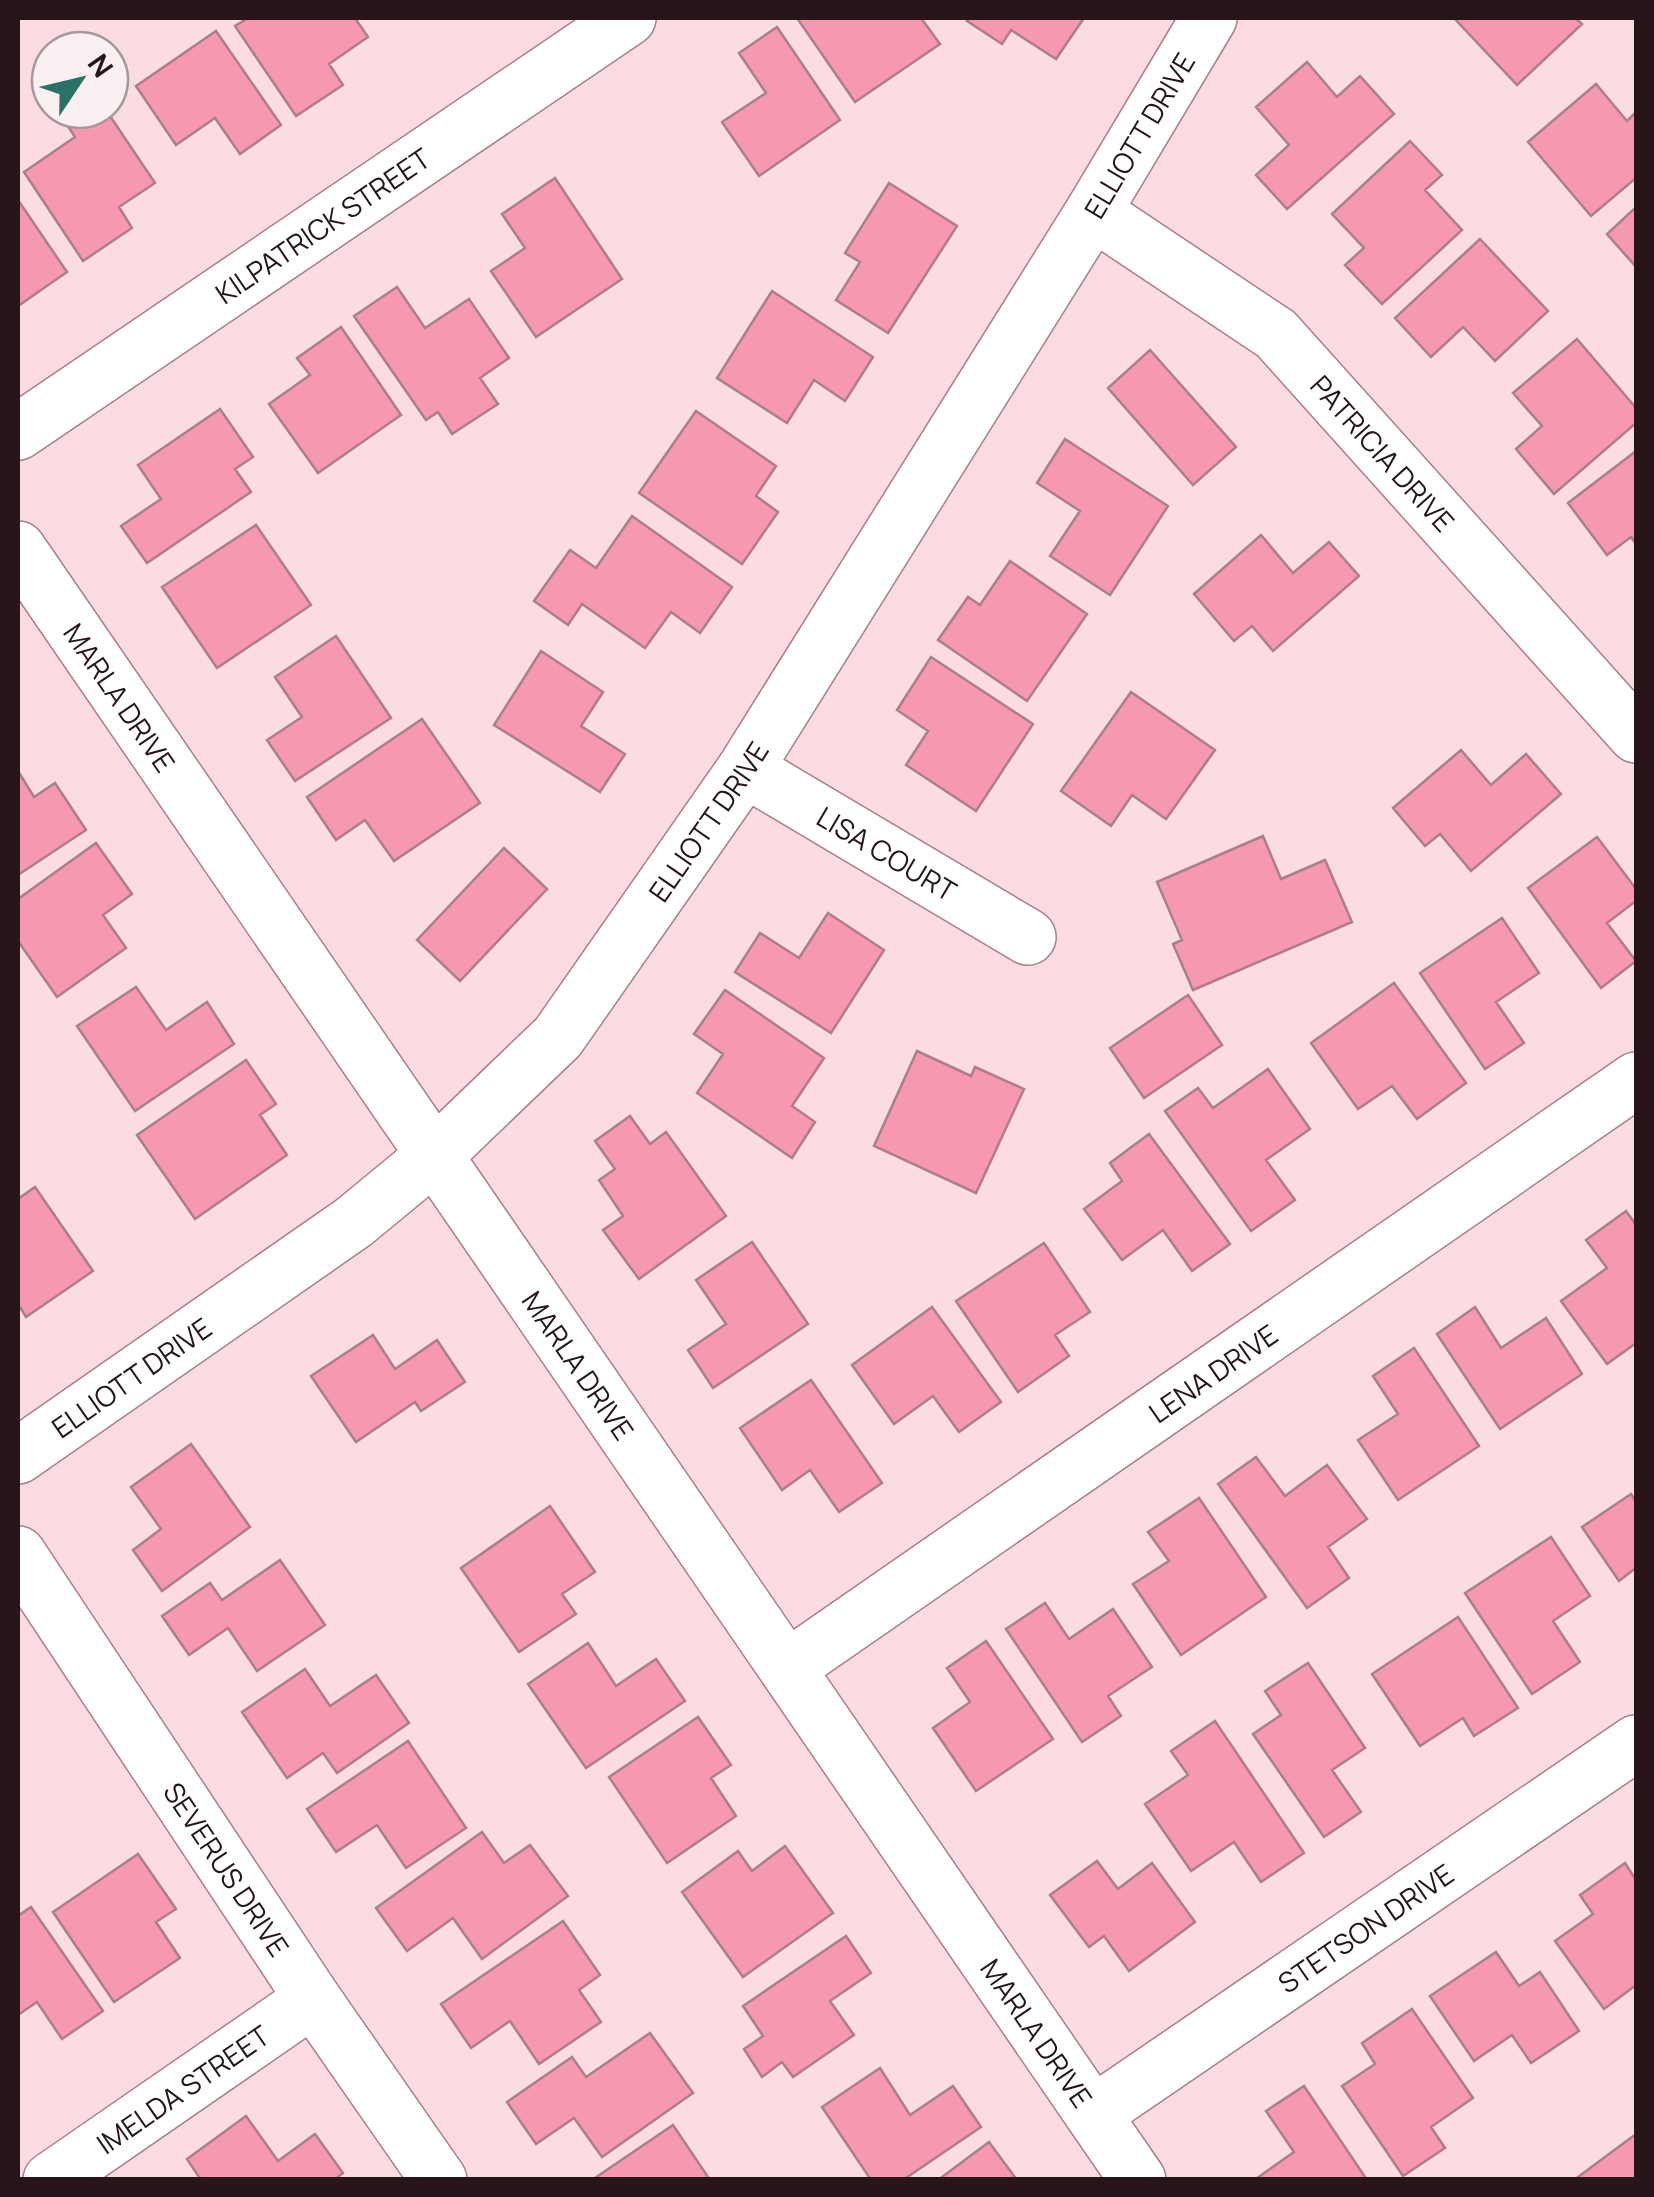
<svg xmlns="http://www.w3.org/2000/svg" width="1654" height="2197" font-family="Manrope,sans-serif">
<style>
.building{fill:#f698b0;stroke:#ad7e89;stroke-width:2.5}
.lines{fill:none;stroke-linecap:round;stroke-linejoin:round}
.minor-casing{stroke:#ad7d88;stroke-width:58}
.minor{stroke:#fff;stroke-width:55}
.labels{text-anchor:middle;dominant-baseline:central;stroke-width:8;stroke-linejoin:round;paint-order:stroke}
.street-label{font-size:28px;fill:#271519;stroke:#faeff1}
</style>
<rect width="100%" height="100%" fill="#fbdce2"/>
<path class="building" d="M248,18H355L368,37L329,64L343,85L296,116L235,26Z
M797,18H921L940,44L855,102Z
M969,18H1084L1056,59L1011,30L1002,44L967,21Z
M1454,18H1575L1582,24L1517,85Z
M777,27L840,120L759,176L722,122L766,93L739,53Z
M216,31L281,125L240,154L215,118L176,145L136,86Z
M1307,62L1337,97L1360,76L1394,114L1287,209L1256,175L1289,145L1256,107Z
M1596,84L1627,121L1636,112V178L1591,216L1528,142Z
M106,110L155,183L119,207L132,228L83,261L24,172L75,137L58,111Z
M1410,141L1442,175L1425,190L1462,230L1382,304L1345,265L1364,248L1332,214Z
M555,178L622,279L536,337L491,271L525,248L502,214Z
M889,183L957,226L888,333L836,300L860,262L845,253Z
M18,200L67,272L18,306Z
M1636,207V267L1607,234Z
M1480,239L1548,311L1495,361L1463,327L1431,357L1395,318Z
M397,287L425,328L469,299L509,358L480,378L498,404L452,434L438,412L426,420L354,316Z
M772,291L873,357L845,401L814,380L787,423L717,378Z
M341,327L401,415L318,473L269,404L310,375L297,358Z
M1577,339L1636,408V423L1554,494L1516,449L1542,426L1513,393Z
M1150,350L1236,447L1193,485L1108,388Z
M220,409L253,457L235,469L251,492L147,563L121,526L161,499L138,465Z
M696,411L776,466L756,496L778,512L742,564L639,493Z
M1065,439L1168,506L1110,595L1050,556L1080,511L1037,483Z
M1636,451V544L1631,537L1607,555L1568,503Z
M632,516L732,587L700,633L671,612L645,648L582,604L568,625L534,601L570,550L596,568Z
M256,525L311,605L217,668L162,587Z
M1261,535L1293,573L1329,542L1359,576L1273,651L1252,626L1234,641L1194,594Z
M1010,561L1087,614L1027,701L938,640L968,597L980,605Z
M336,636L391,718L295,781L267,740L302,717L275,677Z
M541,651L603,692L581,726L625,754L600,792L494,725Z
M931,657L1033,724L976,811L906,765L928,731L897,710Z
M1131,692L1215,750L1166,819L1132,795L1111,826L1061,791Z
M422,719L480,803L394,861L365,820L336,840L307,797Z
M1461,750L1491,785L1526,754L1561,794L1471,871L1440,834L1425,846L1393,808Z
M18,771L34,797L55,783L86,830L18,875Z
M1263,836L1281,879L1325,860L1352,922L1193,990L1173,944L1182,940L1157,882Z
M1597,837L1636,889V901L1607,923L1636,961L1601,988L1528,888Z
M96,843L132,894L103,915L126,948L57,997L18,941V899Z
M504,848L547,889L460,981L417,940Z
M828,913L884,950L831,1033L735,972L760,933L799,958Z
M1502,918L1539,973L1496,1002L1524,1043L1485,1069L1420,973Z
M1394,983L1466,1083L1417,1119L1392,1086L1358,1109L1311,1043Z
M136,987L166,1030L207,1002L234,1044L135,1111L77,1026Z
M725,990L824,1058L792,1106L815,1122L792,1158L697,1093L723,1054L694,1034Z
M1188,995L1222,1045L1144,1098L1110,1048Z
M917,1051L971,1076L975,1067L1024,1089L976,1193L874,1146Z
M246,1060L276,1104L260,1115L287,1155L195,1219L137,1135Z
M1268,1069L1310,1129L1266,1160L1295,1200L1251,1231L1165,1111L1198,1088L1213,1108Z
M630,1116L650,1144L666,1132L726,1216L639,1279L603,1230L623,1216L599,1180L615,1169L595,1141Z
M1149,1134L1230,1244L1192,1271L1163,1230L1122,1260L1084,1209L1122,1181L1110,1163Z
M35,1187L93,1271L26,1317L18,1304V1199Z
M1626,1211L1636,1225V1343L1607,1364L1561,1301L1607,1268L1586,1240Z
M752,1242L808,1324L713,1388L688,1350L726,1324L696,1280Z
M1044,1243L1090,1312L1055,1335L1069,1356L1018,1392L956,1301Z
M932,1307L1001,1402L959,1432L933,1396L894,1424L852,1365Z
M1475,1307L1501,1348L1546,1318L1582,1374L1500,1429L1437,1334Z
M373,1335L395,1369L437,1340L465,1382L421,1411L415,1402L356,1442L311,1376Z
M1414,1348L1479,1446L1398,1500L1358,1440L1398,1414L1373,1376Z
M811,1380L882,1483L839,1512L810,1470L782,1490L740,1428Z
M191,1444L250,1527L162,1591L133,1550L161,1529L131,1487Z
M1256,1457L1285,1496L1327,1465L1367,1519L1328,1547L1349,1578L1307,1608L1218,1484Z
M1631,1494L1636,1502V1568L1619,1581L1582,1527Z
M1199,1498L1266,1597L1181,1655L1133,1584L1169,1561L1148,1532Z
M550,1506L595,1572L562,1594L576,1614L519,1652L461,1568Z
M1551,1537L1590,1596L1553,1621L1580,1662L1532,1694L1465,1593Z
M280,1560L325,1625L257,1671L228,1628L189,1655L162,1616L210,1583L222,1600Z
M1045,1603L1069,1639L1113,1609L1152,1667L1108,1696L1121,1716L1082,1742L1006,1629Z
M1458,1617L1518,1708L1474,1736L1463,1718L1420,1746L1372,1674Z
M986,1641L1053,1739L976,1791L933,1728L970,1702L947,1668Z
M588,1643L616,1686L656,1659L685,1701L586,1768L528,1684Z
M1308,1663L1365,1748L1332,1770L1361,1812L1324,1837L1253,1734L1281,1715L1265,1691Z
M305,1669L330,1706L376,1675L409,1723L337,1773L323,1753L287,1778L242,1712Z
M698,1717L731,1765L711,1778L736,1816L667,1863L609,1777Z
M1215,1721L1304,1853L1261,1882L1234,1842L1191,1871L1145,1804L1188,1775L1171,1751Z
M408,1741L466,1828L406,1868L377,1825L336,1852L307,1809Z
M482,1832L504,1863L530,1845L568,1896L482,1959L453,1918L407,1951L376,1908Z
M785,1846L833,1913L743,1977L682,1892L738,1851L752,1871Z
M138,1854L176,1909L156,1922L180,1958L114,2002L53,1912Z
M1097,1861L1118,1889L1152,1863L1195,1922L1129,1971L1104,1936L1089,1947L1050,1895Z
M1625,1863L1636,1880V1985L1604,2009L1555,1941L1593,1914L1580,1895Z
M31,1907L103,2011L62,2039L37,2002L18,2015V1916Z
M563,1921L600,1975L579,1990L601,2022L539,2064L510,2021L471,2048L441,2004Z
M846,1936L871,1973L830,2001L854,2035L793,2077L782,2062L762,2077L744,2049L763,2036L743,2006Z
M1496,1952L1519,1986L1540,1972L1579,2031L1531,2063L1512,2035L1474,2061L1430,1996Z
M1412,2009L1473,2098L1431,2127L1445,2148L1403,2176L1342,2086L1375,2064L1362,2043Z
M650,2033L693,2093L602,2157L574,2118L536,2144L507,2102L572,2057L586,2077Z
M880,2068L910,2115L953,2086L981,2127L903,2180H871L822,2107Z
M1304,2086L1367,2180L1257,2178L1294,2152L1266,2111Z
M246,2116L278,2161L315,2134L343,2173L334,2180H201L187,2159Z
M673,2125L710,2180H592Z
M1636,2134V2180H1574Z
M989,2142L1017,2180H938Z"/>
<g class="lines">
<g class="minor-casing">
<g id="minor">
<path id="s1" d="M1093,212L1276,334L1636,735"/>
<path id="s2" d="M18,432L628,18"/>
<path id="s3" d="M18,549L1138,2180"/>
<path id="s4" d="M745,769L1028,937"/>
<path id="s5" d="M18,1456L354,1222L434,1156L558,1037L745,769L1093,212L1209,18"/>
<path id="s6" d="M18,1554L313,1999L439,2180"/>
<path id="s7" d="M787,1668L1636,1080"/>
<path id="s8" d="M1093,2114L1636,1743"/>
<path id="s9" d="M51,2180L313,1999"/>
</g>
</g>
<use href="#minor" class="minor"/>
</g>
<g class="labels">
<g class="street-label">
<text stroke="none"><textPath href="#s5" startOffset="1758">ELLIOTT DRIVE</textPath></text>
<text stroke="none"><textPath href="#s2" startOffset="368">KILPATRICK STREET</textPath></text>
<text stroke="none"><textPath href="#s1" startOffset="380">PATRICIA DRIVE</textPath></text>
<text stroke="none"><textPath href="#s3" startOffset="180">MARLA DRIVE</textPath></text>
<text stroke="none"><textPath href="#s5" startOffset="948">ELLIOTT DRIVE</textPath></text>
<text stroke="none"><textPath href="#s4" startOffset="165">LISA COURT</textPath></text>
<text stroke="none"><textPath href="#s3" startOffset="990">MARLA DRIVE</textPath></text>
<text stroke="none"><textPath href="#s7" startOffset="518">LENA DRIVE</textPath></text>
<text stroke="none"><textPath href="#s5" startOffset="138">ELLIOTT DRIVE</textPath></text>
<text stroke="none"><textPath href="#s6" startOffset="378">SEVERUS DRIVE</textPath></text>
<text stroke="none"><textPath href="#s8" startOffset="330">STETSON DRIVE</textPath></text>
<text stroke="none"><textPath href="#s3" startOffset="1800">MARLA DRIVE</textPath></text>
<text stroke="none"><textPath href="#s9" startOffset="160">IMELDA STREET</textPath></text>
</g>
</g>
<rect width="1654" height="2197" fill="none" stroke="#271519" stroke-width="40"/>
<g transform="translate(80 80) rotate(55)"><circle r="48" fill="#faeff1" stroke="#a6989b" stroke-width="2.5"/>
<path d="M0-8L18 38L0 25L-18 38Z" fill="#2a7168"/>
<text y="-15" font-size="28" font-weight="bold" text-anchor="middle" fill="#271519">N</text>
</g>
</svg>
